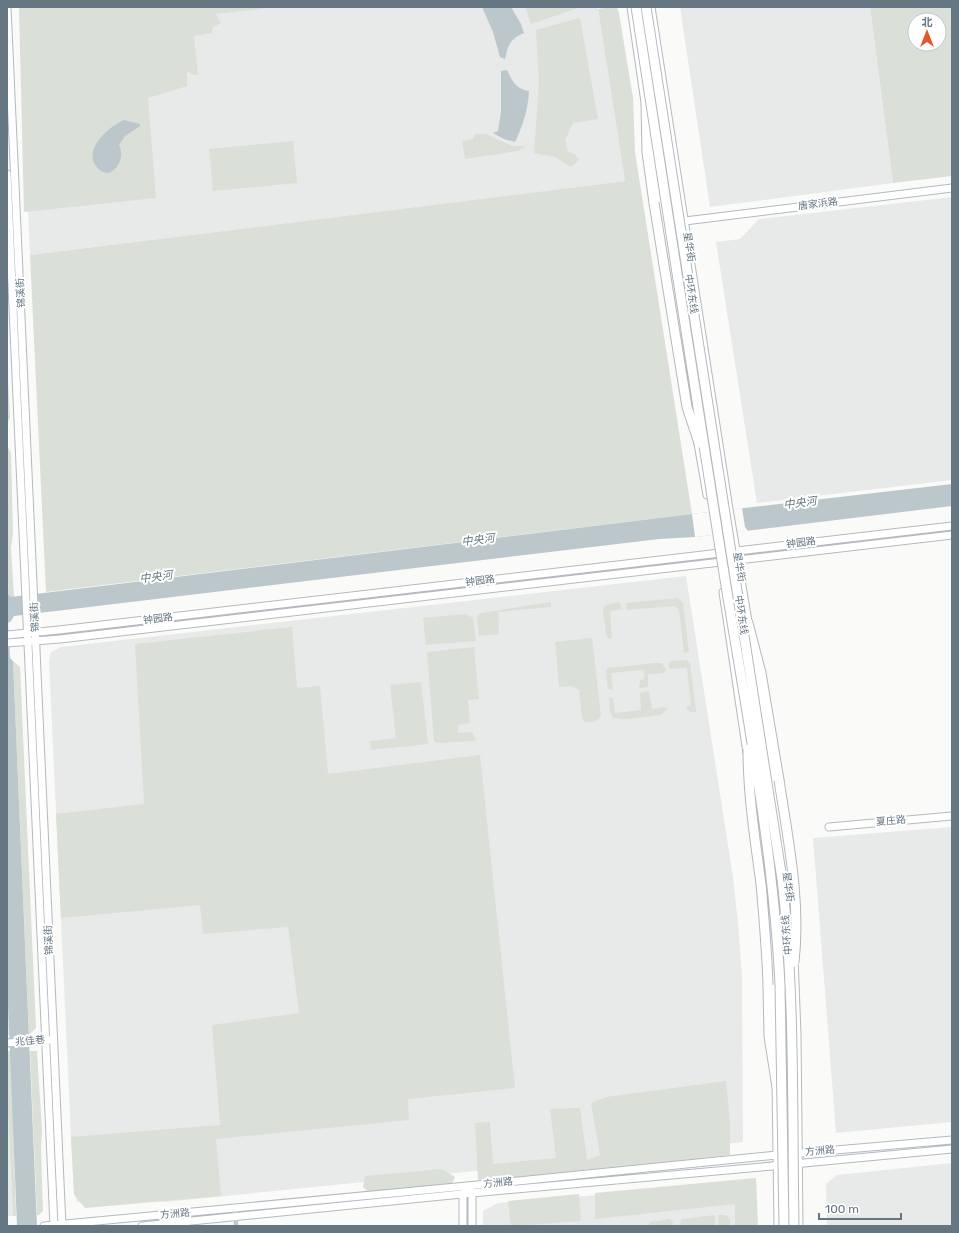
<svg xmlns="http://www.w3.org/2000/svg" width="959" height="1233" font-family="Rubik,'Noto Sans SC',sans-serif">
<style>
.built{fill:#e8e9e9}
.green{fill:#dadfd7;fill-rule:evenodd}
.water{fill:#bbc7cb}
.pier{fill:#fafaf8}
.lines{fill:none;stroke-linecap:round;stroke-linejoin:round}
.secondary-casing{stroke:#b3babf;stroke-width:9}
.primary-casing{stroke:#b5babe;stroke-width:9}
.highway-casing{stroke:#b4b9bd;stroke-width:11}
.street{stroke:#c3c8cc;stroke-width:4.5}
.secondary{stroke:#fff;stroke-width:7}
.primary{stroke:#fff;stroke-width:7}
.highway{stroke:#fff;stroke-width:9}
.highway-bridge-casing{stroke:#b4b9bd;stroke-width:11;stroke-linecap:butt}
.highway-bridge{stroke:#fff;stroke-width:9}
.labels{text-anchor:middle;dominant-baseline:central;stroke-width:4;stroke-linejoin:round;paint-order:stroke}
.street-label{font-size:10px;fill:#657683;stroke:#fff}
.water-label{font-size:11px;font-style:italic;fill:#60757c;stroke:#fff}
</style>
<rect width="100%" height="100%" fill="#fafaf8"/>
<path class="built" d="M47,7H599L598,9L625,181L30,255L19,11Z
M680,7H870L893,183L710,207Z
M952,197V480L757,503L716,242L740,239L759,219Z
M686,576L733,877L738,923L742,976L743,1142L702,1146L676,1151L165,1202L147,1200L84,1205L77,1201L74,1194L71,1137L49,660L51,652L61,647Z
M952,827V1122L836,1133L813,838Z
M7,980L10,1035H7Z
M7,1093L13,1216H7Z
M952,1163V1226H827L826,1184L837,1175Z
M745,1183V1226H483V1211L498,1203Z"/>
<path class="green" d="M19,7H276L216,14L221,23L213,27L212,33L194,36L198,75L192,74L187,71V86L148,98L156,198L24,212Z
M525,7H581L531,24Z
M610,7H617L619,13L633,98L635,152L692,514L46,592L30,255L625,181L598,9Z
M870,7H952V176L893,183ZM915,20H939V44H915Z
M580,18L598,119L573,123L565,140L568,152L575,154L579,160L571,167L555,157L534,153L539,82L536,30Z
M475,134H486L512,146H526L518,151L465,159L462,141L473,139Z
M293,141L297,183L213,191L209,149Z
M7,362L10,418L7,424Z
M7,446L11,452L13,533L11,548L14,597H11L8,594L7,563Z
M678,598L683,603L689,652L684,653L679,610L675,606L627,610L626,603Z
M551,602V607L498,612L499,634L479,636L477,616L481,613Z
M619,602L622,609L610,611L612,637L609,639L606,635L603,608L606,605Z
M466,614L473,618L476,641L426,645L423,618Z
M292,627L297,688L320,686L328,774L480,755L515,1088L408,1099L409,1120L216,1139L221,1196L85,1208L74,1194L71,1137L220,1125L212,1025L299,1013L288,927L203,934L200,905L61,918L56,814L144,804L135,644Z
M592,638L601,716C597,723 593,722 585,722L582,718L579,690L571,686L559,687L555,642Z
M474,647L479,699L468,700L470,723L458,725V733L472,732L476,739L473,741L437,743L434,741L427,652Z
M686,660L690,663L696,712H691L686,709L688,706L691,705L687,668L670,669L668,664L671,661Z
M13,661L20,667L36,1028L29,1035Z
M654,663H662L666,670L663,673L648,674V687L639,688L640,680L644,679V670L611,673L613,690L608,689L606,671L608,668Z
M421,682L428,744L371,750L370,741L396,738L390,685Z
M649,691L652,709L665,707L668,708L661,715L628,719L613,718L610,712L609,698H613L615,713L641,710L640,693Z
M7,1051H11L16,1216H13L7,1093Z
M30,1051H37L42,1130L41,1148L43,1211L39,1215H37Z
M726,1081L730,1123V1155L606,1170L478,1180L475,1123L490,1122L493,1164L556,1158L550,1109L580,1108L587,1160L600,1155L591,1103L606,1097Z
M442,1169L455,1177L451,1185L369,1192L363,1187L365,1176Z
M756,1178L758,1226H735V1204L595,1219V1193Z
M579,1194L581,1221L511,1226L508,1201Z
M715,1215V1226H680L681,1219Z
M718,1215H726L730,1220V1226H719Z
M670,1219L673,1222V1226H648L650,1222Z"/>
<path class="water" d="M482,7H511L521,24L524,33C510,39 508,45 505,59L500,57L493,32Z
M507,70C512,81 516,89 529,91C528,110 523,125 515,142L504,139L493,133L498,131L501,112V71Z
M124,120L140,124V126L125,136L119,145C124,155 120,168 109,173C104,173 99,171 96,166C83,148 110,126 124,120Z
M952,484V506L695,537L659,539L14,616L11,621L8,623L10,658L13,661L37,1226H17L7,980V563L8,594L11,597L692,514Z"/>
<path class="pier" d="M742,508L745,527L748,531L695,537L692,514Z"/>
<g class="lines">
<g class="secondary-casing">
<path id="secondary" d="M7,7L62,1226
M7,174L54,1226
M685,221L952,188
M829,827L952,816
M7,1043L50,1040
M793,1164L952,1149
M469,1190L472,1193V1226
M44,1226L467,1186L777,1155L952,1140
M142,1226L472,1193L783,1165
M463,1226V1194L464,1192"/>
</g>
<g class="primary-casing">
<path id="primary" d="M631,7L646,109
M651,7L729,509L749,627
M650,133L693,416
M697,438L707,495
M723,592L747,753
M7,635L59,630L952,526
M7,643L60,639L952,535
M754,661L791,912
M765,883L771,946L776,1056
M794,958L797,1034L799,1226
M776,1082L778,1226"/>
</g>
<g class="highway-casing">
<path id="highway" d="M646,104L647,152L654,203
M748,623L761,673L779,780
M768,985L769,1036L777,1087"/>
</g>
<path class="street" d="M235,1208L236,1226"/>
<use href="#secondary" class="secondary"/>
<use href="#primary" class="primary"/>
<use href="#highway" class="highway"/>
<g class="highway-bridge-casing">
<path id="highway-bridge" d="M636,7C665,194 693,380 723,567C745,706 773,844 780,985L784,1226
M646,7L782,879C795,994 792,1110 794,1226
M654,203L687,407L699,443
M748,749C748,795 755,839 761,884C764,918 767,951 768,985
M779,780C788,840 801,901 794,962"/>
</g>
<use href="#highway-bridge" class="highway-bridge"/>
</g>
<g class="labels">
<g class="street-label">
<text transform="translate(818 204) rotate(-7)">唐家浜路</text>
<text transform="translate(689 247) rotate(81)">星华街</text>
<text transform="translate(21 293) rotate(-93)">锦溪街</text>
<text transform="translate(691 294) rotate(81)">中环东线</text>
<text transform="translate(801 543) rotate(-7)">钟园路</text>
<text transform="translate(739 567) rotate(80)">星华街</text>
<text transform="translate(480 581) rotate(-7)">钟园路</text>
<text transform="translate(741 615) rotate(81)">中环东线</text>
<text transform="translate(35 617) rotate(-92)">锦溪街</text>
<text transform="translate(158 619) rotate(-7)">钟园路</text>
<text transform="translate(891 821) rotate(-5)">夏庄路</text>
<text transform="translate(788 887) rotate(82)">星华街</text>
<text transform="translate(787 935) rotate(-94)">中环东线</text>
<text transform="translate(49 940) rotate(-92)">锦溪街</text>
<text transform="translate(30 1041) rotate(-5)">兆佳巷</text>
<text transform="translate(820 1151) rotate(-5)">方洲路</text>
<text transform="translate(498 1183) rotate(-6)">方洲路</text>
<text transform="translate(175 1214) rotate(-5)">方洲路</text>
</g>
<g class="water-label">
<text transform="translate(800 503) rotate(-7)">中央河</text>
<text transform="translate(478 540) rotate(-7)">中央河</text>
<text transform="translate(156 577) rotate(-7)">中央河</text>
</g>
</g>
<rect width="959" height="1233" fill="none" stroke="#657683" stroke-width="16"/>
<g transform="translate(927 32)"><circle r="19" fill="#ffffff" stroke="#c1c8cd"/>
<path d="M0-3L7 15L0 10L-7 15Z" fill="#e4572e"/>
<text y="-6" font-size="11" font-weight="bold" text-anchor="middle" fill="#657683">北</text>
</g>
<path d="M819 1213v6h82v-6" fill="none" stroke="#657683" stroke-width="2"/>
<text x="825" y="1213" font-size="12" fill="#657683" stroke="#ffffff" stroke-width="3" paint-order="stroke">100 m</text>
</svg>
